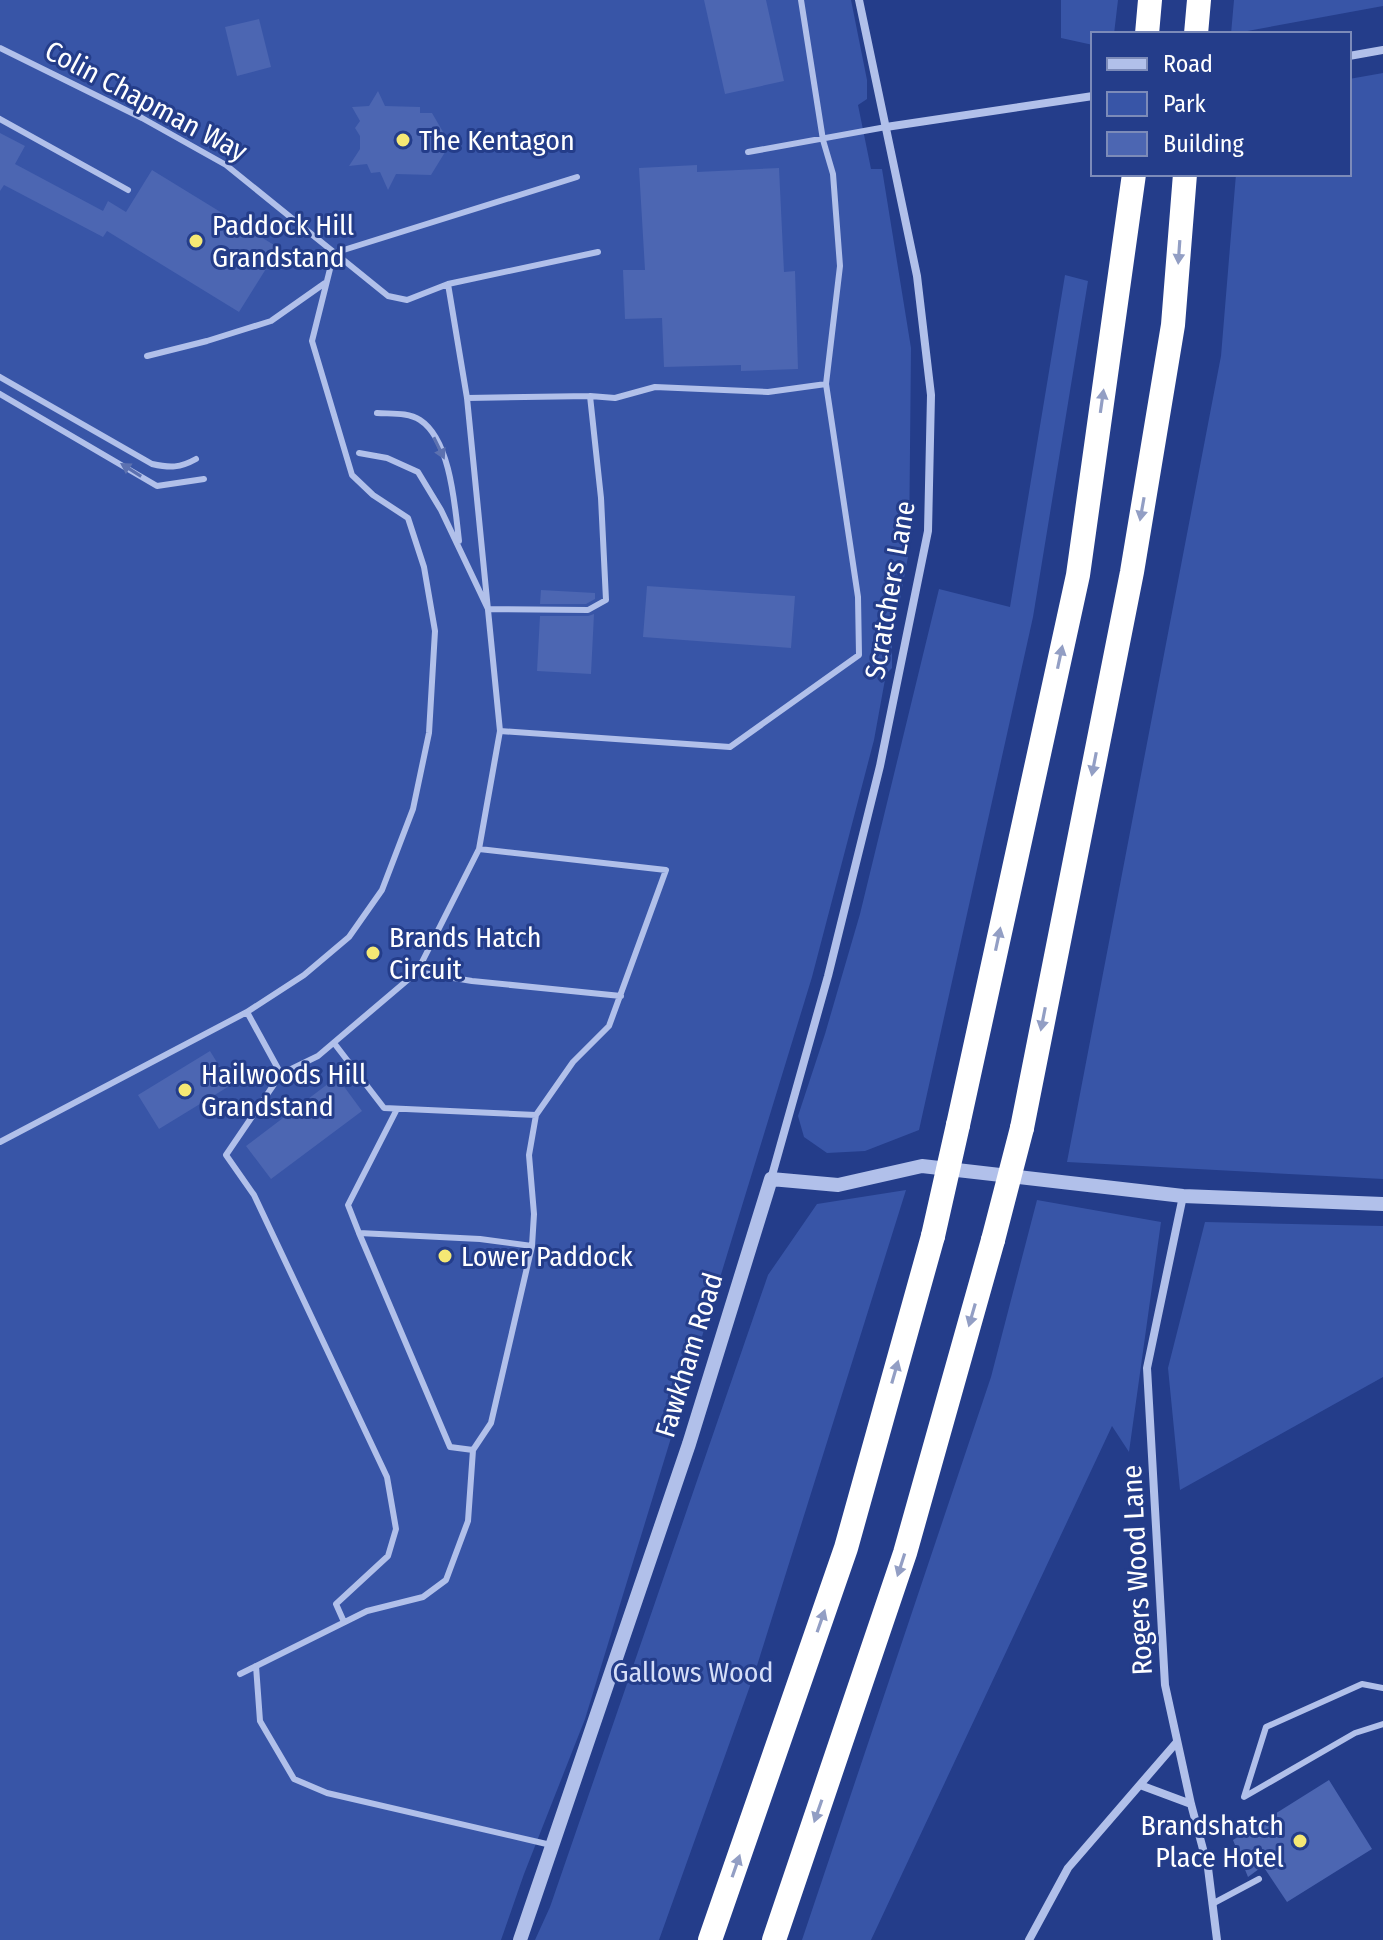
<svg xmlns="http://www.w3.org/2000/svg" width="1383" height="1940" font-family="'Fira Sans Condensed',sans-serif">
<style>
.green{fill:#3855a7}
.building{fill:#4c66b2}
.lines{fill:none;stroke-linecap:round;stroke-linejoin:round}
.service{stroke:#b1c0ea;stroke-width:6}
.minor{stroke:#b1c0ea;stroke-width:8}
.tertiary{stroke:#b1c0ea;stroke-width:14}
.motorway{stroke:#fff;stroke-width:24}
.motorway-bridge{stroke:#fff;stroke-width:24}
.oneway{fill:#929ec4}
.oneway2{fill:#5c71b0}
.poi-dot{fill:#f5e874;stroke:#243d8a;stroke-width:3}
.labels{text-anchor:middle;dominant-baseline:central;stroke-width:6;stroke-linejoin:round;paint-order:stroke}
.street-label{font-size:28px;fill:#fff;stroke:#243d8a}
.poi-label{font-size:28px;fill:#fff;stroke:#243d8a;text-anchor:start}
.park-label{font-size:28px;fill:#d5def8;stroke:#243d8a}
</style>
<rect width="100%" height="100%" fill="#243d8a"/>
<path class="green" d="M0,0H851L867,80V99L858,105L871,169H882L911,348L909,551L892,643V668L886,674L874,740L812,977L585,1719L524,1874L501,1940H0Z
M1061,0H1118L1114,34H1093V45L1061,38Z
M1234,0H1383V6L1231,34Z
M1383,73V1179L1067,1162L1221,356L1236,174H1349V79Z
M1065,275L1088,281L1033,617L919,1130L865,1151L827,1153L804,1137L798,1116L825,1034L860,914L939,589L1010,607Z
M906,1190L755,1672L659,1940H535L550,1907L768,1275L817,1204Z
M1037,1200L1161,1222L1129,1452L1112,1426L871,1940H802L991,1377Z
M1205,1222L1383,1226V1377L1180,1490L1168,1368Z"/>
<path class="building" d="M704,0H766L784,81L725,94Z
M259,19L271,67L237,76L225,27Z
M378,91L385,106L420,107V113H432L450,144L431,175L396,174L388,190L380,172L371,173L367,164L349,166L360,149V136L355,128L360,121L352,107L369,106Z
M0,133L25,146L15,164L103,211L108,201L126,212L152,170L279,248L239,312L107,231L103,237L4,185L0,191Z
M697,165V172L779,168L784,272L795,271L798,369L741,371V365L664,367L662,318L625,319L623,270H645L639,168Z
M647,586L795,596L791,648L643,637Z
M541,590L595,593V599L586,604H540Z
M594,614L591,674L537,671L540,616H588Z
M210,1051L231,1085L159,1129L138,1095Z
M337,1077L362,1111L271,1179L246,1146Z
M1329,1780L1372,1849L1287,1902L1263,1866L1248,1877L1233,1840Z"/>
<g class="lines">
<path class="service" d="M0,48L142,118L226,165L388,296L407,300L448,284L467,398L500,731L479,849L417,972L318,1056L281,1074L226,1155L254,1195L387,1477L396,1529L388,1556L336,1604L344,1622
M0,119L128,190
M748,152L886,127
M448,284L598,252
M147,356L207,341L271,321L325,283
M0,377L152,464C170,468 180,468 196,459
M0,394L157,486L204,479
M467,398L590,396L615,398L655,387L768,392L826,384L840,266L833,174L823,140L801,0
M377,413C391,414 408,412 420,420C451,440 455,508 459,541
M359,453L387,458L418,472L441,510L488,609L588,610L606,600L601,498L590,396
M500,731L730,747L859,655L858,597L826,384
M417,972L472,981L621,996
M334,1043L384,1108L536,1115
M281,1074L247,1012L304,975L349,937L382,890L413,809L429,733L435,631L424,567L408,518L373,495L352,475L312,341L334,253L577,177
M397,1109L348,1205L359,1233L480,1239L532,1246
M0,1142L247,1012
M359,1233L450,1447L473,1450L491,1423L532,1246L534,1214L529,1155L536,1115L573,1062L609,1026L666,870L479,849
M256,1666L260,1721L294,1779L327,1793L551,1845
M240,1674L367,1611L423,1597L446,1580L468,1521L473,1450
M1383,1688L1362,1684L1266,1727L1244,1797L1355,1733L1383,1724
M1212,1904L1259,1879"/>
<path class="minor" d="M1349,56L1383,50
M886,127L1093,96
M771,1179L828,976L880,766L928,531L931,395L917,276L859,0
M1183,1196L1147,1368L1165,1685L1191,1804L1208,1868L1217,1940
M1140,1785L1191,1804
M1029,1940L1068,1868L1176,1743"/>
<path class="tertiary" d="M520,1940L689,1444L771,1179L838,1185L922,1166L1183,1196L1383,1204"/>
<path class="motorway" d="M1147,34L1150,0
M1196,34L1199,0
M958,1125L1078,575L1134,174
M1022,1128L1132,572L1173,325L1185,174
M710,1940L846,1548L933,1236
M774,1940L905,1553L993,1240"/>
<path class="motorway-bridge" d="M933,1236L958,1125
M993,1240L1022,1128"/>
</g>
<defs><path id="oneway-solid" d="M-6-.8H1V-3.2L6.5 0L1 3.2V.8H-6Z" transform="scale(2)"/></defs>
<g class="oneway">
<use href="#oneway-solid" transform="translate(1179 252) rotate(94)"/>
<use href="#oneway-solid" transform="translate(1102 401) rotate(-82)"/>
<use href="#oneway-solid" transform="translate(1142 509) rotate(100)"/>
<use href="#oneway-solid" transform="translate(1060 657) rotate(-78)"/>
<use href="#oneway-solid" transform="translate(1094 764) rotate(101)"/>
<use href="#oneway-solid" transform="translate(998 939) rotate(-78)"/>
<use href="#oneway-solid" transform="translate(1043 1019) rotate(101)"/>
<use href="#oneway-solid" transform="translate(972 1315) rotate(106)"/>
<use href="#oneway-solid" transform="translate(895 1372) rotate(-74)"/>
<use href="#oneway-solid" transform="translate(901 1565) rotate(108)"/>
<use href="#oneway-solid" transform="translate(821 1621) rotate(-71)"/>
<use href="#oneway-solid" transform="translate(818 1811) rotate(109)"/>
<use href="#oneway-solid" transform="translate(736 1866) rotate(-71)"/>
</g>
<g class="oneway2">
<use href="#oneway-solid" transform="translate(439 448) rotate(64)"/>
<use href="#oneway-solid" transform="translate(131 470) rotate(-148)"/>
</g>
<g class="poi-dot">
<circle cx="403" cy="140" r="8"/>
<circle cx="196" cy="241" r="8"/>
<circle cx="373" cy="953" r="8"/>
<circle cx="185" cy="1090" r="8"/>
<circle cx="445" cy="1256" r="8"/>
<circle cx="1300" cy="1841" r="8"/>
</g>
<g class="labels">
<g class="street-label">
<text transform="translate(146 101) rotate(28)">Colin Chapman Way</text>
<text transform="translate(890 590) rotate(-80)">Scratchers Lane</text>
<text transform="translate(689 1355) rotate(-73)">Fawkham Road</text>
<text transform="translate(1137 1570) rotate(-93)">Rogers Wood Lane</text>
</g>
<g class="poi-label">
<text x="419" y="140">The Kentagon</text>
<text x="212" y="225">Paddock Hill<tspan x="212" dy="32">Grandstand</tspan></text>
<text x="389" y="937">Brands Hatch<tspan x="389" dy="32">Circuit</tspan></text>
<text x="201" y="1074">Hailwoods Hill<tspan x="201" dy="32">Grandstand</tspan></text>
<text x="461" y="1256">Lower Paddock</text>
<text x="1284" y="1825" text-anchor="end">Brandshatch<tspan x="1284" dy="32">Place Hotel</tspan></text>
</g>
<g class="park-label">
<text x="693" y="1672">Gallows Wood</text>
</g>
</g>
<rect x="1091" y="32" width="260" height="144" fill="#243d8a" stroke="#7c8bb9" stroke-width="2"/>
<rect x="1107" y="58" width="40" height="12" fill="#b1c0ea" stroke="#7c8bb9" stroke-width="2"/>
<text x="1163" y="72" font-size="24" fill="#ffffff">Road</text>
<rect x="1107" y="92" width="40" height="24" fill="#3855a7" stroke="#7c8bb9" stroke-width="2"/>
<text x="1163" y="112" font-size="24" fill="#ffffff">Park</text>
<rect x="1107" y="132" width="40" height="24" fill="#4c66b2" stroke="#7c8bb9" stroke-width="2"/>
<text x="1163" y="152" font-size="24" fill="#ffffff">Building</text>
</svg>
